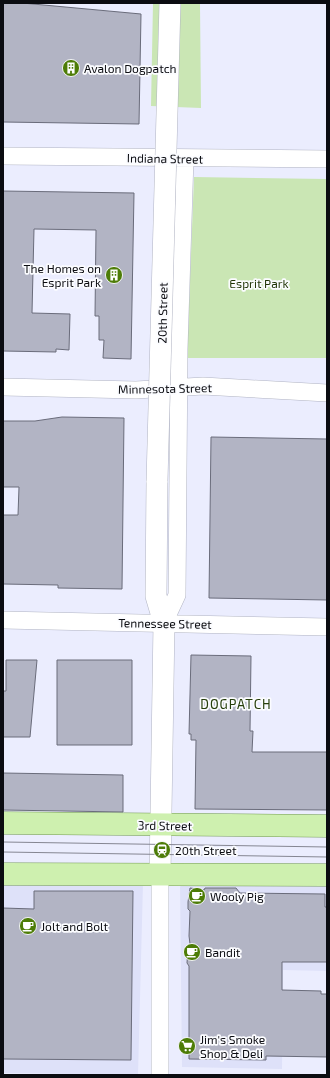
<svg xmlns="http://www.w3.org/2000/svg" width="330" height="1078" font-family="'Exo 2',sans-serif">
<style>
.built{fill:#dee1f9}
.green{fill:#cae6b4}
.building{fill:#b2b4c4;stroke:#6a6c7b}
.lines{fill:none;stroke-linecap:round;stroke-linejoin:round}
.minor-casing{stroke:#b1b4c3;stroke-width:18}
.tertiary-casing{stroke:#b1b4c3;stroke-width:22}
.primary-casing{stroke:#749a55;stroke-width:23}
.minor{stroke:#fff;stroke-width:17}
.tertiary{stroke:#fff;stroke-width:21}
.primary{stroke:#cef0af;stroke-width:22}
.tram{stroke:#858692;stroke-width:1}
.tertiary-bridge-casing{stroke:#b1b4c3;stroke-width:22;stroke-linecap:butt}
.tertiary-bridge{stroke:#fff;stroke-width:21}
.labels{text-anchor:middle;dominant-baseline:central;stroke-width:3.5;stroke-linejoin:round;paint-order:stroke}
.poi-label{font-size:12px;fill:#0b0c11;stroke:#fbfcff;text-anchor:start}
.street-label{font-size:12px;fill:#0b0c11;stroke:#fbfcff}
.park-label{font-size:12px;fill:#1f3405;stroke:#fbfcff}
.neighbourhood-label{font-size:13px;letter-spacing:1px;fill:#263e0b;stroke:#fbfcff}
</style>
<rect width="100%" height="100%" fill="#ebedfe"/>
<path class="built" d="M3,881L143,883L138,1075L3,1073Z
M180,883L327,884V971L283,970L282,1069L182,1067Z"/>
<path class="green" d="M153,3L200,4L201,108L151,106Z
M194,177L327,179V358H187Z"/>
<path class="building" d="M3,3H22L141,14L139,124L3,122Z
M3,191L134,193L131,359L103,358L104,340H99V316H95L96,230L34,229L32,313L70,314L69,350L56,349V352L3,351Z
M62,417L124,418L122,589L58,588V585L3,584V515H18L19,487H3V421H35Z
M211,437L327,439V600L209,598Z
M191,655L251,656L250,731H253L252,752H327V810L195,809L196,740H191V734H189Z
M6,660H37L30,737H3V691H6Z
M57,660H132V745H57Z
M3,773L123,775V812L3,810Z
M190,888L204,890L205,888H236L240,893L325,894V907H327V962H282V990L321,991V994H327V1057L266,1056V1060L189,1059V966L187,963L188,947L190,944L189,936L190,911L188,909V902Z
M34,891H133L131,1060L3,1059V908L34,909Z"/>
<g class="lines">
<g class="minor-casing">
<path id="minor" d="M3,156L327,159
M3,387L136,390L203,386L327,393
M3,620L327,627
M164,623L177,595L179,349L185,158
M160,1075V875"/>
</g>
<g class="tertiary-casing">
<path id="tertiary" d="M157,481L156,596L164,623L160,875"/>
</g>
<g class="primary-casing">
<path id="primary" d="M3,823L327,826
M3,874L327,875"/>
</g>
<use href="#minor" class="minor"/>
<use href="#tertiary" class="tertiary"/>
<use href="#primary" class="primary"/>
<path class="tram" d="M3,842L327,847
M3,852L327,857"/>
<g class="tertiary-bridge-casing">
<path id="tertiary-bridge" d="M157,481L170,3"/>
</g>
<use href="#tertiary-bridge" class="tertiary-bridge"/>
</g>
<defs>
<g id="building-disc" transform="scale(0.9)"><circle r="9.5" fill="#4d7c07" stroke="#fbfcff"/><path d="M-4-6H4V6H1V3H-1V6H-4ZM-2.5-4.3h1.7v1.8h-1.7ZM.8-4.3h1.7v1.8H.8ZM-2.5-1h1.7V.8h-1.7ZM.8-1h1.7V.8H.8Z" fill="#fff"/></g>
<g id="station-disc" transform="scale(0.9)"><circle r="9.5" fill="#4d7c07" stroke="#fbfcff"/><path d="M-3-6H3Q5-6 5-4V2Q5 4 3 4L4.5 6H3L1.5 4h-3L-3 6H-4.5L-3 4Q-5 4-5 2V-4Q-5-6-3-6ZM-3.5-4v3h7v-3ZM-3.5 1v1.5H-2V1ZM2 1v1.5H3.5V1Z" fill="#fff"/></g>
<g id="cafe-disc" transform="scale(0.9)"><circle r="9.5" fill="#4d7c07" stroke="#fbfcff"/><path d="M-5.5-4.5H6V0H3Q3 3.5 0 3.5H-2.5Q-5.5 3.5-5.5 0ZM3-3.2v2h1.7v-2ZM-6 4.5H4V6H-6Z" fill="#fff"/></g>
<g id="supermarket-disc" transform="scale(0.9)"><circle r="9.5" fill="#4d7c07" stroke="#fbfcff"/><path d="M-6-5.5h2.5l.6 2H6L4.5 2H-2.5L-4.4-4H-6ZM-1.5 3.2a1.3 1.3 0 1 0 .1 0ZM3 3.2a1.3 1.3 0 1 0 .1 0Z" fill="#fff"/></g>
</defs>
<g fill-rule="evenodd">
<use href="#building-disc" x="71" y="68"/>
<use href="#building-disc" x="114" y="275"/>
<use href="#station-disc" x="162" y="850"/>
<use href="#cafe-disc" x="197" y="896"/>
<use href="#cafe-disc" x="28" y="926"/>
<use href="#cafe-disc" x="192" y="952"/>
<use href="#supermarket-disc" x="187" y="1046"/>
</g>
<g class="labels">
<g class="poi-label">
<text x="84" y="68">Avalon Dogpatch</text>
<text x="101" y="268" text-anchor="end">The Homes on<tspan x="101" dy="14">Esprit Park</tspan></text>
<text x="175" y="850">20th Street</text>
<text x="210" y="896">Wooly Pig</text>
<text x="41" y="926">Jolt and Bolt</text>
<text x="205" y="952">Bandit</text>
<text x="200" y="1039">Jim's Smoke<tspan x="200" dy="14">Shop &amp; Deli</tspan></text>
</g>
<g class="street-label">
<text transform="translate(165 158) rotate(1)">Indiana Street</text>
<text transform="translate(162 313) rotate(-89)">20th Street</text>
<text transform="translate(165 388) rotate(-1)">Minnesota Street</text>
<text transform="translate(165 623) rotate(1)">Tennessee Street</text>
<text transform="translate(165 825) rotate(1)">3rd Street</text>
</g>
<g class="park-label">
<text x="259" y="283">Esprit Park</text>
</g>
<g class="neighbourhood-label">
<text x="236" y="704">DOGPATCH</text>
</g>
</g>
<rect width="330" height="1078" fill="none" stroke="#0b0c11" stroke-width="8"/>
</svg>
